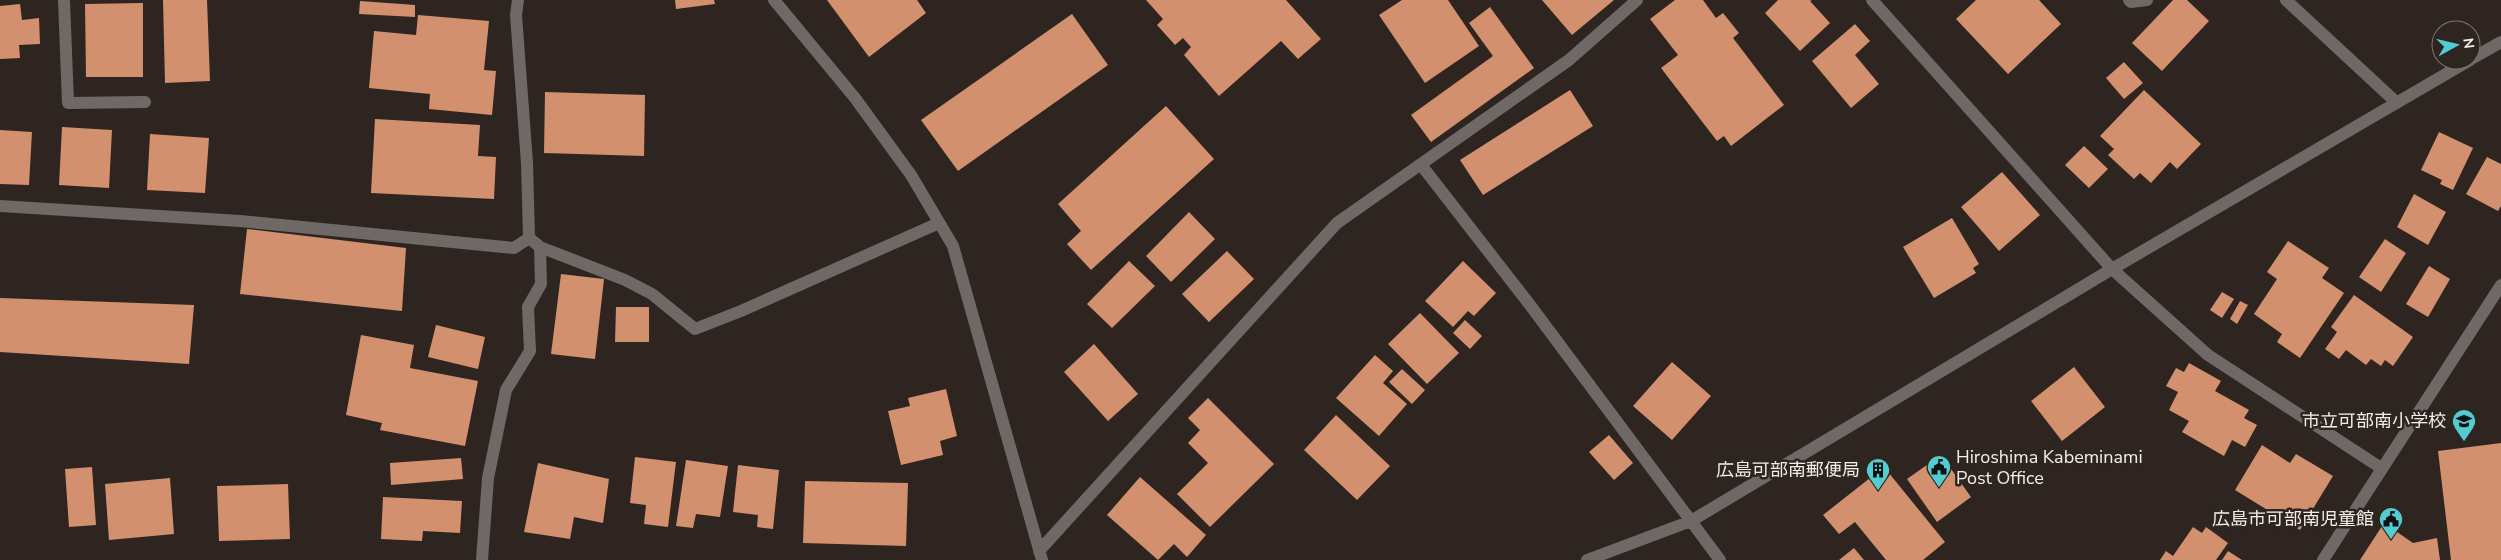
<svg xmlns="http://www.w3.org/2000/svg" width="2501" height="560" font-family="'Nunito Sans','Noto Sans JP',sans-serif">
<style>
.building{fill:#d2906e}
.lines{fill:none;stroke-linecap:round;stroke-linejoin:round}
.minor{stroke:#6e6966;stroke-width:12}
.labels{text-anchor:middle;dominant-baseline:central;stroke-width:5;stroke-linejoin:round;paint-order:stroke}
.poi-label{font-size:18px;fill:#f3ece9;stroke:#2f2520;text-anchor:end}
</style>
<rect width="100%" height="100%" fill="#2f2520"/>
<path class="building" d="M163,0H207L210,81L165,83Z
M675,0H714L715,4L676,9Z
M827,0H917L926,13L869,57Z
M1146,0H1286L1321,39L1298,59L1281,41L1219,96L1184,55L1191,47L1183,38L1175,45L1157,25L1163,19Z
M1402,0H1448L1479,46L1425,83L1379,15Z
M1542,0H1614L1572,35Z
M1675,0H1703L1716,18L1723,13L1739,33L1733,38L1784,105L1731,146L1724,136L1717,141L1661,68L1678,55L1650,19Z
M1778,0H1812L1810,1L1830,23L1800,51L1765,13Z
M1976,0H2039L2061,24L2008,74L1956,19Z
M2173,0H2187L2209,21L2162,71L2132,43Z
M360,1L415,5V17L359,14Z
M143,3V77H86L85,4Z
M20,4L22,20L39,18L40,44L19,45L20,58L0,59V6Z
M1490,7L1534,68L1431,142L1411,115L1493,56L1469,23Z
M1072,14L1108,65L958,171L921,120Z
M418,15L489,21L484,70L496,71L492,115L429,109L430,94L369,88L374,31L416,35Z
M1855,24L1870,41L1855,55L1879,84L1851,108L1812,61Z
M2124,62L2143,83L2124,99L2106,78Z
M1570,90L1593,126L1483,195L1460,160Z
M2144,90L2201,144L2177,169L2170,162L2151,183L2140,173L2134,179L2108,155L2114,149L2100,136Z
M545,92L645,95L644,156L544,153Z
M1166,106L1214,159L1091,270L1067,244L1081,231L1058,204Z
M375,119L480,125L478,156L496,157L494,199L371,193Z
M62,127L112,130L109,188L59,185Z
M0,130L32,132L29,185L0,184Z
M2439,132L2473,148L2453,190L2440,184L2442,180L2421,170Z
M150,134L209,138L205,193L147,190Z
M2084,146L2108,169L2089,188L2065,165Z
M2487,157L2501,164V206L2498,211L2466,194Z
M2002,172L2040,215L1999,251L1961,207Z
M2414,194L2446,212L2428,245L2397,227Z
M1189,212L1215,239L1171,282L1146,256Z
M1952,218L1979,264L1973,268L1976,273L1934,298L1903,247Z
M247,229L406,248L402,311L240,294Z
M2385,239L2406,253L2381,292L2359,277Z
M2288,241L2329,268L2322,278L2344,293L2300,358L2277,342L2282,334L2254,314L2277,279L2267,272Z
M1227,251L1254,279L1209,322L1182,294Z
M1129,261L1155,286L1112,328L1087,304Z
M1463,261L1496,293L1474,316L1468,311L1453,327L1425,301Z
M2429,266L2450,279L2428,317L2406,304Z
M561,274L604,279L595,359L551,354Z
M2222,292L2234,299L2222,318L2210,310Z
M2354,295L2413,337L2393,366L2385,360L2381,366L2371,359L2366,365L2346,350L2339,359L2325,349L2337,332L2331,327Z
M0,298L194,305L189,364L0,352Z
M2240,301L2248,305L2237,324L2230,319Z
M616,307H649V342H615Z
M1420,313L1459,353L1427,384L1388,344Z
M1465,320L1482,336L1470,349L1453,333Z
M436,325L485,337L478,369L428,357Z
M361,335L414,345L410,368L478,381L465,446L380,430L382,423L346,415Z
M1094,344L1138,394L1108,421L1064,372Z
M1375,355L1393,371L1383,383L1407,404L1379,436L1336,398Z
M1672,362L1711,396L1672,440L1633,406Z
M2189,363L2221,381L2215,391L2249,410L2244,418L2257,425L2245,447L2232,440L2224,456L2182,432L2189,421L2169,410L2178,392L2166,386L2176,368L2184,372Z
M2074,367L2105,407L2062,441L2031,401Z
M1402,369L1425,390L1412,404L1389,382Z
M946,389L957,436L940,441L943,455L901,465L888,411L910,406L908,398Z
M1208,398L1274,464L1210,527L1177,494L1208,463L1188,443L1200,430L1188,418Z
M1336,415L1390,466L1357,500L1304,450Z
M1609,435L1633,463L1614,480L1589,452Z
M2501,443V560H2451L2438,451Z
M2262,445L2290,463L2296,454L2333,476L2300,530L2235,490Z
M1941,455L1971,497L1937,522L1907,479Z
M635,457L676,462L668,527L644,524L646,505L630,503Z
M461,458L463,479L391,485L390,463Z
M686,460L728,466L720,517L696,514L693,528L676,526Z
M538,463L609,479L603,523L574,517L570,539L524,532Z
M738,465L779,470L773,529L757,527L758,515L733,512Z
M92,467L96,525L69,527L65,469Z
M1884,467L1945,542L1923,560H1886L1855,522L1839,534L1823,515Z
M1140,477L1206,535L1187,557L1174,544L1158,560L1107,515Z
M170,478L174,534L109,540L105,484Z
M805,481L908,483L906,546L803,543Z
M288,484L290,539L219,541L217,486Z
M383,497L462,501L460,533L423,531L422,541L381,539Z
M2384,523L2413,543L2437,538L2440,560H2360Z
M2193,527L2202,533L2206,527L2228,543L2216,560H2160L2166,551L2173,556Z
M1854,548L1864,560H1839Z
M2228,551L2242,560H2222Z"/>
<g class="lines">
<path class="minor" d="M64,0L68,103L145,102
M518,0L516,15L527,163L529,238L540,247L625,280L652,294L695,329L741,311L939,223
M774,0L855,98L911,175L953,246L1042,560
M1872,0L2112,269L2208,355L2381,468
M2129,0L2131,2L2147,0
M2286,0L2397,103
M2471,59L2501,42
M1422,166L1530,305L1720,560
M0,206L240,221L514,248L529,238
M1039,551L1337,223L1569,60L1637,0
M482,560L488,478L506,390L530,351L528,307L541,284L540,247
M1587,560L1691,521L2112,269L2470,60
M2323,560L2501,285"/>
</g>
<defs>
<g id="school-pin" transform="scale(1.25)"><path d="M0 17L-7.5 6A9.5 9.5 0 1 1 7.5 6Z" fill="#52ccd0" stroke="#2f2520"/><path d="M0-5L7-2L0 1L-7-2ZM-4 1L0 2.5L4 1V4Q0 6-4 4Z" fill="#111"/></g>
<g id="civic-pin" transform="scale(1.25)"><path d="M0 17L-7.5 6A9.5 9.5 0 1 1 7.5 6Z" fill="#52ccd0" stroke="#2f2520"/><path d="M-.6-6.5H3V-4.5H.6V-3L4-1V1h2V6H-6V1h2V-1L-.6-3ZM-1.2 2.5V6h2.4V2.5Z" fill="#111"/></g>
<g id="building-pin" transform="scale(1.25)"><path d="M0 17L-7.5 6A9.5 9.5 0 1 1 7.5 6Z" fill="#52ccd0" stroke="#2f2520"/><path d="M-4-6H4V6H1V3H-1V6H-4ZM-2.5-4.3h1.7v1.8h-1.7ZM.8-4.3h1.7v1.8H.8ZM-2.5-1h1.7V.8h-1.7ZM.8-1h1.7V.8H.8Z" fill="#111"/></g>
</defs>
<g fill-rule="evenodd">
<use href="#school-pin" x="2464" y="421"/>
<use href="#civic-pin" x="1939" y="467"/>
<use href="#building-pin" x="1878" y="470"/>
<use href="#civic-pin" x="2391" y="519"/>
</g>
<g class="labels">
<g class="poi-label">
<text x="2446" y="421">市立可部南小学校</text>
<text x="1956" y="457" text-anchor="start">Hiroshima Kabeminami<tspan x="1956" dy="21">Post Office</tspan></text>
<text x="1860" y="470">広島可部南郵便局</text>
<text x="2374" y="519">広島市可部南児童館</text>
</g>
</g>
<g transform="translate(2456 45) rotate(82)"><circle r="24" fill="#2f2520" stroke="#7d7570"/>
<path d="M0-4L9 19L0 12L-9 19Z" fill="#52ccd0"/>
<text y="-8" font-size="14" font-weight="bold" text-anchor="middle" fill="#f3ece9">N</text>
</g>
</svg>
